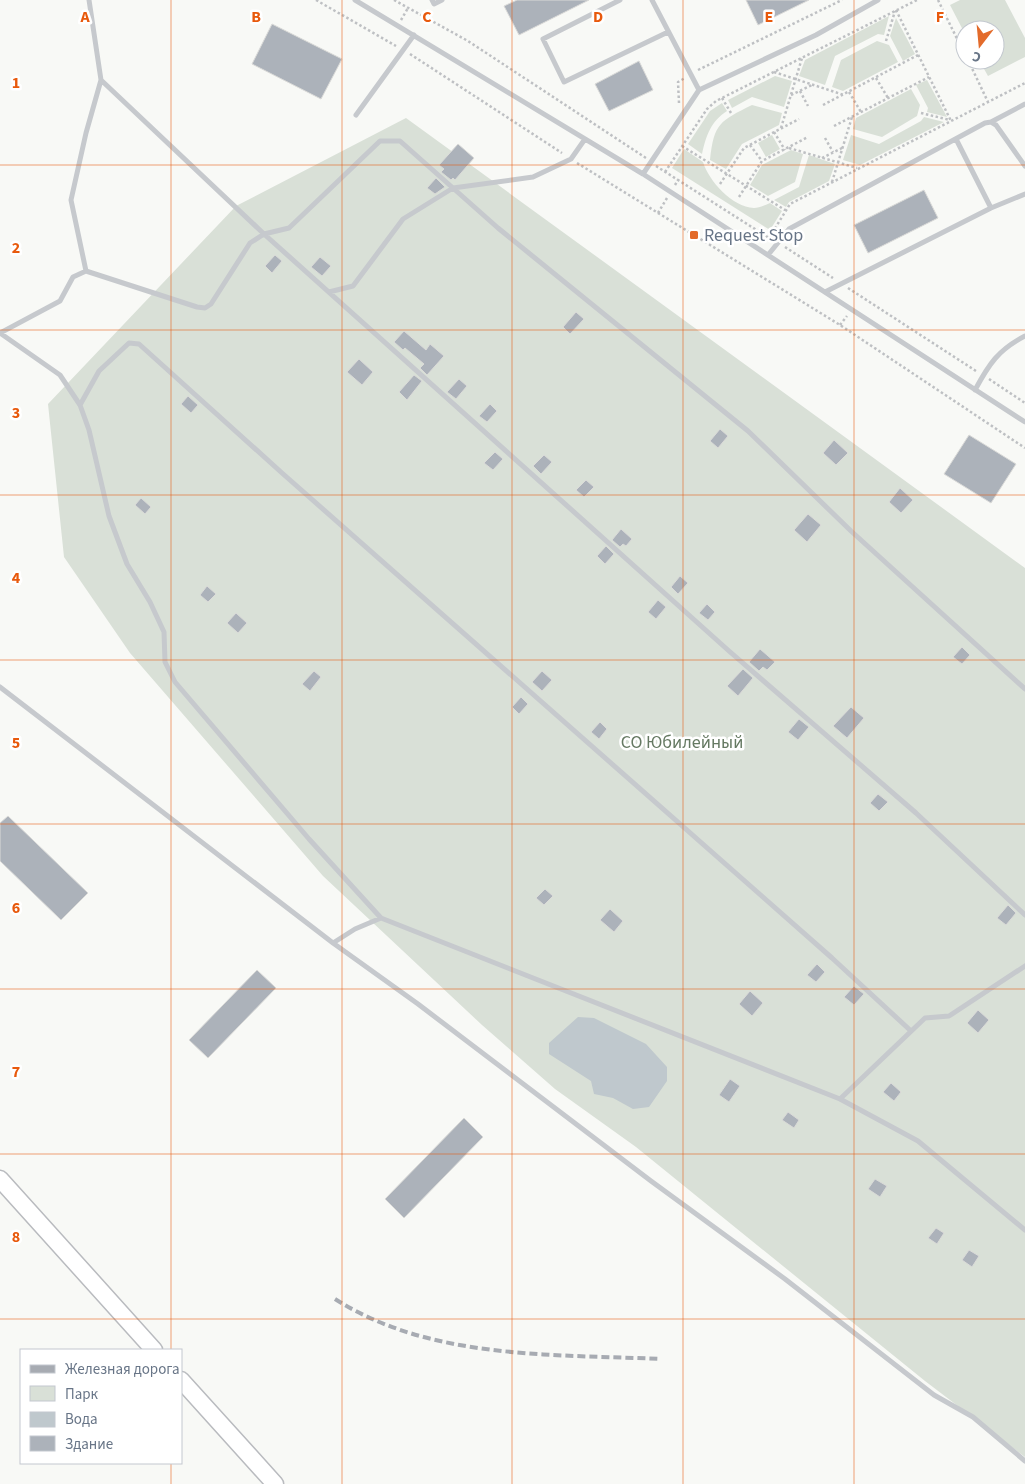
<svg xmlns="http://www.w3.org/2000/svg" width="1025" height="1484" font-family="'Source Sans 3',sans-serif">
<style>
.green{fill:#d9e0d7}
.water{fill:#bfc8cd}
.building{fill:#acb2ba;stroke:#dadad8}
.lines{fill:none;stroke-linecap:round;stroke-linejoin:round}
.trunk-casing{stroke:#b9bbbf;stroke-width:19}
.path{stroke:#bec0c3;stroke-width:2.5;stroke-dasharray:2.5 2.5;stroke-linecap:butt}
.service{stroke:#c6c9cd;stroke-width:5}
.trunk{stroke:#fff;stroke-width:16}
.rail{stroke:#a7abb2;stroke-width:4;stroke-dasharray:8 4;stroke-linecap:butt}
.grid{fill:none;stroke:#e8590c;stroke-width:1;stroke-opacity:0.55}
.poi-dot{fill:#e36b2b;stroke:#fff;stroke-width:2}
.labels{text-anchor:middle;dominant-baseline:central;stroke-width:5;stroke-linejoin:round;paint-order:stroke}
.poi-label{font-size:18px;fill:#687587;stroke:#fff;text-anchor:start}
.park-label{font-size:18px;fill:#657962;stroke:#fff}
.grid-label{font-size:16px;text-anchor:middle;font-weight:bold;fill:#e8590c;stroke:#fff;stroke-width:5;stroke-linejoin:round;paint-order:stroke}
</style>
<rect width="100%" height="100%" fill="#f8f9f6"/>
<path class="green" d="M960,0H1005L1025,38V57L988,76L979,60H995V30H965V34L950,5Z
M889,16L884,35L878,34L835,56L825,85L799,76L805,60Z
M896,18L915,54L903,61L890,36Z
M877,41L889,45L898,62L843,91L832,87L841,60Z
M775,76L792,81L784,107L752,97L732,108L728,100Z
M927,80L947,117L927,112L928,108L916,85Z
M911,89L920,105L917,116L882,137L853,129L856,118Z
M722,103L727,111C711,121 706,136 702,154L688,144L710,111Z
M752,105L782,113L779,125L742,144L726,169L710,160C714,123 720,121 752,105Z
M924,117L944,122L860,165L843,160L851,135L879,144L921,121Z
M406,118L1025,568V1457L925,1381L636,1147L555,1089L482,1025L323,876L130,653L64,557L48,404L236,206Z
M772,135L780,149L766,157L758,143Z
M684,149L703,162C709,181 732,207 754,208C759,208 765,205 770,203L782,211L770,230L672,168Z
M791,150L803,154L795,182L768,196L750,185L762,165Z
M809,155L835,164L829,181L789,202L786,207L774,200L799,187Z"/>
<path class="water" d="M578,1017L594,1018L646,1044L667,1067V1081L649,1107L633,1109L613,1098L594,1094L591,1081L549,1054V1043Z"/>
<path class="building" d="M517,0H589L519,35L504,6Z
M746,0H809L758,25Z
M272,24L342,59L321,99L252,64Z
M639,61L653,90L609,111L595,84Z
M458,144L474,158L455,180L453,178L451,180L441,172L444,169L439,165Z
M436,178L445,187L435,194L427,188Z
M924,190L938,218L868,253L854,225Z
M275,255L282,261L272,273L265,266Z
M320,257L331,266L322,276L311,267Z
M576,312L584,319L570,334L563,327Z
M404,331L426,350L430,344L444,356L427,375L420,368L424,364L405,348L403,350L394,342Z
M359,359L373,372L362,385L347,372Z
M414,375L422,381L407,400L399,392Z
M459,379L467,386L456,399L447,392Z
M188,396L198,405L191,413L181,404Z
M490,404L497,411L487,422L479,416Z
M720,429L728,436L718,448L710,441Z
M969,435L1016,464L991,503L944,474Z
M834,440L848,453L836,465L823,453Z
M495,452L503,459L493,470L484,463Z
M544,455L552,462L541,474L533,466Z
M586,480L594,487L584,497L576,490Z
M900,488L913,500L901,513L889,502Z
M141,498L151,507L145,514L135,505Z
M808,514L821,525L807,542L794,530Z
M621,529L632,539L626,546L623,544L620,547L612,540Z
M606,546L614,554L605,564L597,556Z
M680,576L688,583L678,594L671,587Z
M207,586L216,594L208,602L200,595Z
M658,600L666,607L656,619L648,612Z
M707,604L715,612L708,620L699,613Z
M236,613L247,623L238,633L227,623Z
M962,647L970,655L962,664L953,657Z
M760,649L775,662L767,670L763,667L759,671L749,662Z
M743,669L753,678L738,696L727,686Z
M314,671L321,677L310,691L302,684Z
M542,671L552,680L542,691L532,682Z
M521,697L528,704L519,714L512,707Z
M851,707L864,718L847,738L833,726Z
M799,719L809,727L798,740L788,732Z
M600,722L607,729L599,739L591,732Z
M878,794L888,802L879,811L870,803Z
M8,816L88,893L61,920L0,861V823Z
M545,889L553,896L544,905L536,898Z
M1008,905L1016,913L1006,925L997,918Z
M610,909L623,921L614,932L600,920Z
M817,964L825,972L816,982L807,975Z
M257,970L276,988L208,1058L189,1040Z
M854,986L864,994L854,1005L844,997Z
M750,991L763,1003L752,1016L739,1004Z
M978,1010L989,1020L978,1033L967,1023Z
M730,1079L740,1086L729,1102L719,1095Z
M891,1083L901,1092L894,1101L883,1092Z
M788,1112L799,1120L794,1128L782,1120Z
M464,1118L483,1137L404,1218L385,1199Z
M875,1179L887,1186L880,1197L868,1189Z
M936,1228L944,1233L937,1244L928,1238Z
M969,1250L979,1256L972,1267L962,1260Z"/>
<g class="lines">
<g class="trunk-casing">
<path id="trunk" d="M0,1179L154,1350
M181,1380L275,1484"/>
</g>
<path class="path" d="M316,0L396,46
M394,0L468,41L646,158
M938,0L965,55
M896,10L951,121
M401,20L408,8
M886,41L895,11
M410,54L562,153
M968,60L988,102
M698,70L842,0
M774,72L844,95
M876,78L888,98
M800,91L808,106
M849,92L861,112
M791,95L812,85
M722,98L731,113
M679,103L678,82L685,78
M823,105L918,55
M921,113L950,120
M834,126L929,77
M781,128L802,58
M774,132L785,150
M825,138L833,152
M750,145L762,161
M682,146L785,210
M789,148L857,168
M822,158L842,148
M577,163L840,325L1025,448
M656,166L678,180
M665,172L707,109L716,101L917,0
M832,182L852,117
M720,184L744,148L799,119
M675,185L678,180L769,238L790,204L1025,83
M739,197L762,161L808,137
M658,213L667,198
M785,247L833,278
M848,288L976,371
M840,325L847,316
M989,379L1025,403"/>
<path class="service" d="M355,0L643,174L1025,422
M432,0L434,4L442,0
M620,0L543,39L564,82L668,32
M652,0L699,90
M101,80L264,234L289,228L380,141H400L498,228L748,431L851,531L1025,689
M356,115L414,35
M991,122L1025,104
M956,139L991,208
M643,174L699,90L816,35L878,0
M768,255L789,229L985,123L991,122L996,125L1025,166
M86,271L71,200L86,133L101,80L89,0
M329,292L353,286L403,219L453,188L533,177L571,159L585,139
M825,292L991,208L1025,194
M0,333L60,301L73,277L86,271L197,307L205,308L211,304L250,243L264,234L729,651L916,813L1025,915
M0,333L60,375L80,405
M975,390C989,364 998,350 1025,336
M0,687L333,943L355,929L381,918L840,1099L918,1141L1025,1230
M381,918L309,839L175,682L165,662L164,632L150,602L127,564L109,516L89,430L80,405L99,371L129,343L139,344L282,473L832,958L911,1031
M333,943L418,1004L651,1181L785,1279L934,1395L973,1417L1025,1461
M840,1099L925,1018L949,1016L1025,966"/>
<use href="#trunk" class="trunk"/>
<path class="rail" d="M335,1299C431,1360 552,1354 661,1359"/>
</g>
<path class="grid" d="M171,0V1350M342,0V1484M512,0V1484M683,0V1484M854,0V1484M0,165H1025M0,330H1025M0,495H1025M0,660H1025M0,824H1025M0,989H1025M0,1154H1025M0,1319H1025M171,1463V1484"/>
<rect class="poi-dot" x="689" y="230" width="10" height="10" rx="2.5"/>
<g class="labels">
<g class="poi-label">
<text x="704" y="235">Request Stop</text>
</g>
<g class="park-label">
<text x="682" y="742">СО Юбилейный</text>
</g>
</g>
<g class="grid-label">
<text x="85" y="22">A</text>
<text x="256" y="22">B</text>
<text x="427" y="22">C</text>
<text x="598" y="22">D</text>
<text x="769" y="22">E</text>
<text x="940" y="22">F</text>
<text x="16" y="88">1</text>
<text x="16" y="253">2</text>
<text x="16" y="418">3</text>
<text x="16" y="583">4</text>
<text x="16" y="748">5</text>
<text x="16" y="913">6</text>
<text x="16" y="1077">7</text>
<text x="16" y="1242">8</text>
</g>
<rect x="20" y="1349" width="162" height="115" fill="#ffffff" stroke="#c3c8cf"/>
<rect x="30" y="1365" width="25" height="8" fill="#a7abb2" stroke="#c3c8cf"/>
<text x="65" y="1374" font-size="15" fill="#687587">Железная дорога</text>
<rect x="30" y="1386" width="25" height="15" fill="#d9e0d7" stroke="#c3c8cf"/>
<text x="65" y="1399" font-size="15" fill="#687587">Парк</text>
<rect x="30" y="1412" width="25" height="15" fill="#bfc8cd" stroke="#c3c8cf"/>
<text x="65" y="1424" font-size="15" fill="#687587">Вода</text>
<rect x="30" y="1436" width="25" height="15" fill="#acb2ba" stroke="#c3c8cf"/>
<text x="65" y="1449" font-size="15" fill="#687587">Здание</text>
<g transform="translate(980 45) rotate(196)"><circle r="24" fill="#ffffff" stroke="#c3c8cf"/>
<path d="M0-4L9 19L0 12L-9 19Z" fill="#e36b2b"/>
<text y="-8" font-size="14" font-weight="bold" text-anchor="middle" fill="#687587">С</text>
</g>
</svg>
